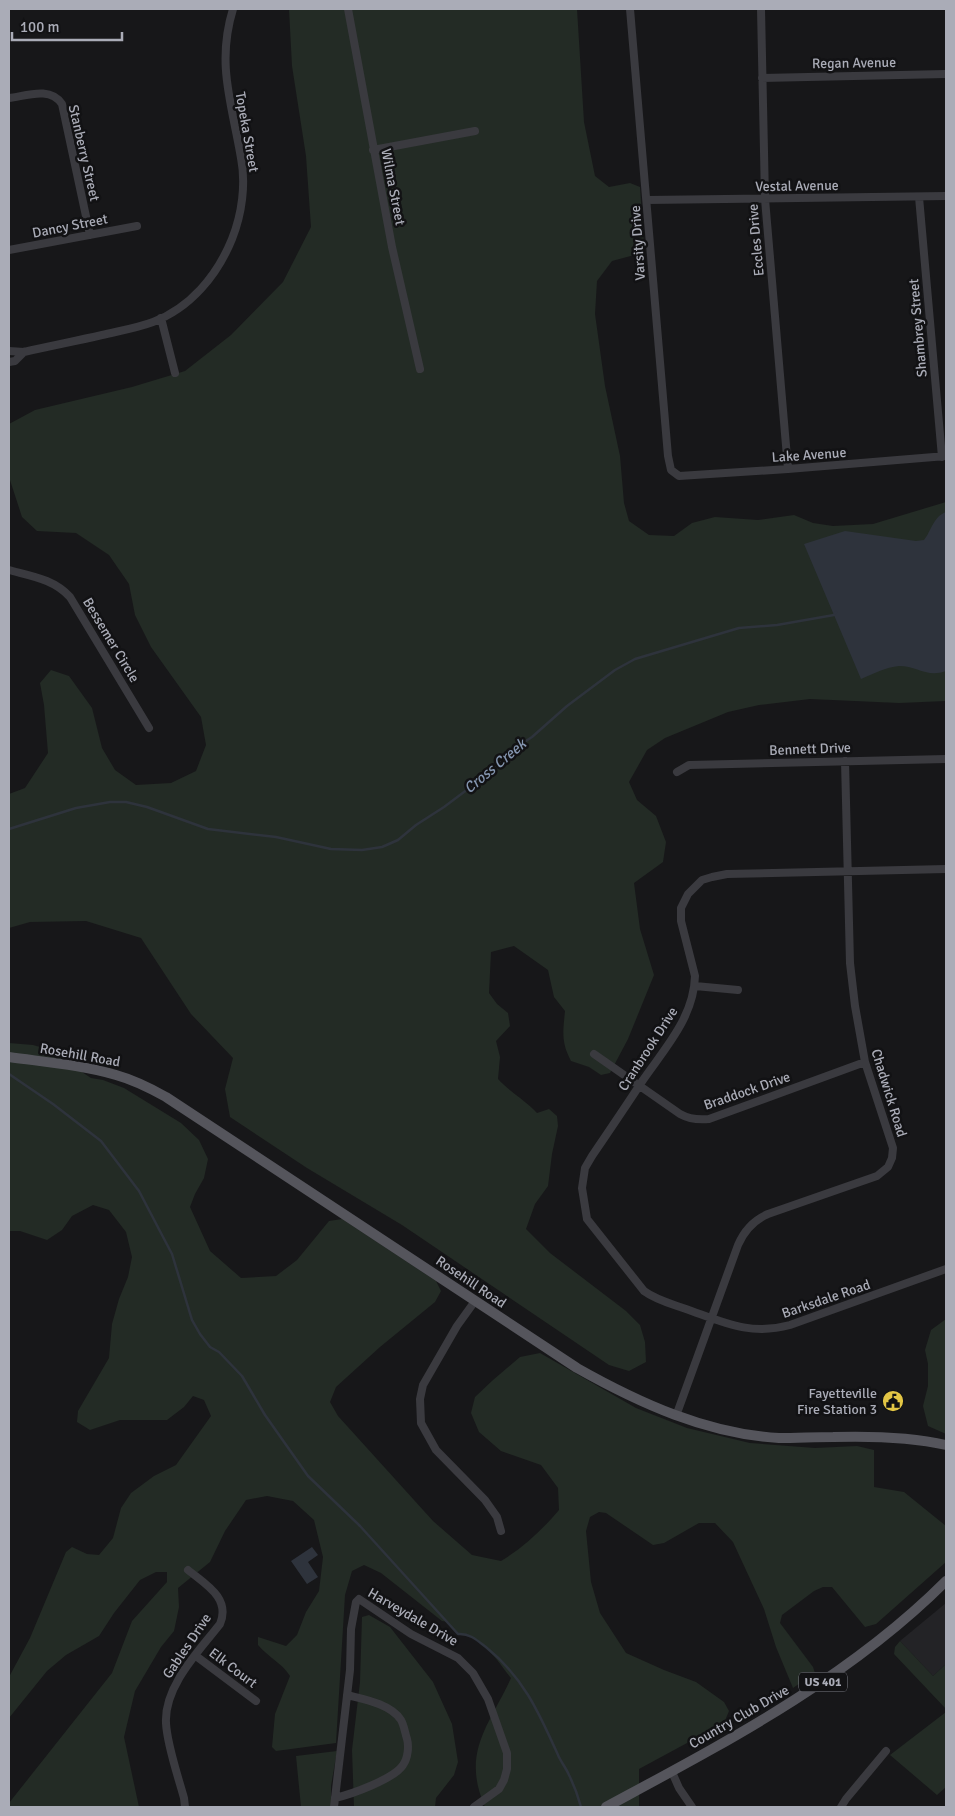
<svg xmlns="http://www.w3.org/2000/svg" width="955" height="1816" font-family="Signika,sans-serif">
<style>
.built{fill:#232326}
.green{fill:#232b25}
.water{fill:#2e333c}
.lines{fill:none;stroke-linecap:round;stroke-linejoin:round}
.stream{stroke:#2e333c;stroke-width:2.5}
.minor{stroke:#3a3a3f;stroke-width:8}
.major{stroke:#55555c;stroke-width:10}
.labels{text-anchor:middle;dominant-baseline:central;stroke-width:5;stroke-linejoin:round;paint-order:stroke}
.shield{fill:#121214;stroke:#7c7e86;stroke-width:1}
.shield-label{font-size:12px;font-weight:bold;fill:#aaacb7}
.street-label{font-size:14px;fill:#aaacb7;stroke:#121214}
.poi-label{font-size:14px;fill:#aaacb7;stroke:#121214;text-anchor:end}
.water-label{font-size:15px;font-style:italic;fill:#8495af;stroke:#121214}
</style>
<rect width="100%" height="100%" fill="#171719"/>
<path class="built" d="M946,1603V1664L933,1676L900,1641Z"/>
<path class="green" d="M289,9H577L584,122L595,176L609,187L630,183L640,187L644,247L638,254L612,261L597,281L595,314L605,386L620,456L624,503L629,521L649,535L674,536L692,523L715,517L758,520L794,515L813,523L833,526L873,524L946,502V701L899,703L810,699L759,705L728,712L665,738L647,750L629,782L637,800L656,816L666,842L663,862L634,883L640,929L654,975L628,1039L610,1073L601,1075L589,1067L571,1061C561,1042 563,1032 565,1011L554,997L548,970L514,946L491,952L489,993L497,1004L508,1013L510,1026L496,1041L500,1057L498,1079C510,1092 525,1100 537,1113L549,1109L557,1116L558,1126L552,1154L548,1186L535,1204L526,1229L550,1253L626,1311L640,1325L645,1342L646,1362L629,1371L609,1365L402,1225L307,1168L230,1117L225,1089L233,1058L191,1014L141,938L86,921L30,922L9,928V794L25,788L48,753L44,705L40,683L51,670L69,676L92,708L102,748L115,770L136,785L171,783L196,771L206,745L201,717L151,647L135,615L129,584L109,555L76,533L37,531L22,517L9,477V424L35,410L132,387L185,371L231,335L283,282L311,227L306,156L292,66Z
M9,1043L33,1045L47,1049L91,1078L103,1080L124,1088L181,1123L199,1140L208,1159L204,1178L195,1194L190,1207L210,1251L241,1278L276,1276L297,1260L329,1221L342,1219L436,1281L441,1291L435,1302L380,1347L336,1387L330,1402L338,1416L433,1521L472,1555L501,1561C524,1547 542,1530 559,1510L558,1488L541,1465L501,1451L479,1432L471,1413L475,1397L493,1380L520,1357L540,1353L636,1408L687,1428L750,1443L815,1448L857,1446L874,1450V1487L904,1492L946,1526V1562L876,1624L865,1627L832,1587H823L814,1591L782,1615L780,1623L813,1667L815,1673L793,1688L776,1647L764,1609L733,1542L715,1523H699L664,1543L653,1545L606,1513L599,1512L590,1517L586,1531L591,1582L600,1613L626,1653L664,1670L696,1682L724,1702L729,1711L724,1723L639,1769V1807H485C461,1752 489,1726 511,1678C498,1662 481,1632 458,1634L448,1622L442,1621L381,1573L364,1565L352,1571L345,1595L336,1743L276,1751L272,1747L275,1714L290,1676C282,1663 268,1657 258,1645V1637L286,1646L297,1635L306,1612L319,1591L323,1557L314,1520L293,1501L267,1496L246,1500L225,1531L210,1562L178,1588L179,1607L174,1631L161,1647L135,1691L124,1737L139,1807H9V1803L112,1673L132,1621L167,1582V1572H156L140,1580L114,1613L99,1636L66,1655L47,1671L9,1718V1677L30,1638L66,1552L72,1547L87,1554L99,1555L113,1538L121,1508L131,1493L154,1476L176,1465L211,1416L204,1400L193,1396L184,1407L167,1420H120L90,1430L77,1422L78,1411L109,1358L112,1324L119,1299L128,1277L132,1257L126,1232L109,1210L93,1205L72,1216L62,1230L47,1240L20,1231H9Z
M946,1319V1434L928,1426L923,1406L928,1386V1364L925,1350L931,1330Z
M369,1615L390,1627L433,1682L452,1724L458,1762L454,1775L436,1798L435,1807H354L352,1750L360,1682L362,1617Z
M900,1641L933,1676L946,1664V1709L894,1654L895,1647Z
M946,1712V1787L937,1795L890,1755Z
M337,1751L331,1786V1807H301L296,1756Z"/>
<path class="water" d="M946,512V671C927,678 917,666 899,666C886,667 873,674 861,679L804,544L845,531L916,541L924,540C932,530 933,517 946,512Z
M312,1547L318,1555L308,1562L318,1577L307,1584L291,1561Z"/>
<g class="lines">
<path class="stream" d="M9,829L76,808L110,802H126L147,807L208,829L276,837L331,849L362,850L382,847L398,840L416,825L444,807L472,786L512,750L532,737L567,706L615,670L635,659L739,628L777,625L834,615L836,612
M9,1074L53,1104L101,1141L139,1191L162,1235L172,1254L192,1320L200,1334L210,1347L219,1352L242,1376L265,1415L308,1476L360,1526L458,1634C470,1633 478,1641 487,1648C524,1678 539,1713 558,1755C561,1762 566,1768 569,1775C574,1785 578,1796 581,1807"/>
<path class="minor" d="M348,9L392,247L420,369
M630,9L668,456L671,470L679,476L788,469L946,456
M761,9L765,199L788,469
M762,78L946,74
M9,98C26,96 50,86 62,104L90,235
M373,150L475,131
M919,197L942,457
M647,200L946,196
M9,250L137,226
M161,318L175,373
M9,351L24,352C50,346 76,341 102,335C119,331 137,328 153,322C190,308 217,276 232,239C242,214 246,184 241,158C232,104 216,64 233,9
M9,362L15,361L24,352
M9,570C31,576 54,579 70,597L149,728
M677,772L689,765L946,759
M946,869L727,874L712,877L702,880L688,894L681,908V921L695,976C694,1017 665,1048 643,1080C626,1106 609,1131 592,1156L585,1168L582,1188L587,1219L644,1291C656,1300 672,1304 686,1309C723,1322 750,1336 790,1325L946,1269
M695,986L738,990
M594,1054L680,1114C689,1119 699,1120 709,1119L865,1062
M475,1301L457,1326L423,1385L420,1399L421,1423L436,1450L485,1500L497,1517L501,1531
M676,1416L738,1245C744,1231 754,1220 768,1214L877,1176L888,1167L892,1158L893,1148L865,1062L855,1006L850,963L845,761
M196,1656L256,1701
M672,1772L679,1788L692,1807
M335,1798C352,1794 394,1779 403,1765C408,1758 409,1746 407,1739C405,1733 404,1725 401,1720C391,1704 363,1699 347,1695
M185,1807L184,1798C178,1776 167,1745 166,1723C164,1686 199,1651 220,1624C231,1598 205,1584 188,1570
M334,1807L350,1670L351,1629L356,1602L359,1599L411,1634L458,1658L473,1673L488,1699L507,1753V1769L504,1780L499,1789L474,1807
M841,1807L846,1799L886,1751"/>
<path class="major" d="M9,1057C44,1062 82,1065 116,1075C134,1080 150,1088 166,1097L577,1368C639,1403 707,1434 779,1438C797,1438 815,1437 833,1437C868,1436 911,1437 946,1445
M606,1807C726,1742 848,1679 946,1581"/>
</g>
<defs>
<g id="civic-disc" transform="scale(1.125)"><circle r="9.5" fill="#e3c645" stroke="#121214"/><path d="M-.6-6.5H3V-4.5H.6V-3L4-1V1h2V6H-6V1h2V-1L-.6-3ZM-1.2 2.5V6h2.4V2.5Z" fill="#111"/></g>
</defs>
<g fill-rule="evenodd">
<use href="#civic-disc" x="893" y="1401"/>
</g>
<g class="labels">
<rect class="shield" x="799" y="1672.5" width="48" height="19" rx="4"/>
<g class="shield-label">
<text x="823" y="1682">US 401</text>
</g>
<g class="street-label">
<text transform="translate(854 63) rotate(-1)">Regan Avenue</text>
<text transform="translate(247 132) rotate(80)">Topeka Street</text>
<text transform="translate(84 153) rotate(77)">Stanberry Street</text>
<text transform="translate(797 186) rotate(-1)">Vestal Avenue</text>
<text transform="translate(393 187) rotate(79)">Wilma Street</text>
<text transform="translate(70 226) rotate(-11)">Dancy Street</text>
<text transform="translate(756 240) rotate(-95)">Eccles Drive</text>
<text transform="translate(638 243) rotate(-94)">Varsity Drive</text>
<text transform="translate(918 328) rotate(-95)">Shambrey Street</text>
<text transform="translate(809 455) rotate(-4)">Lake Avenue</text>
<text transform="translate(111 640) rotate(59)">Bessemer Circle</text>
<text transform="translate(810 749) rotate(-2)">Bennett Drive</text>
<text transform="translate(648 1049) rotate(-57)">Cranbrook Drive</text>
<text transform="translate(80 1055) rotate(10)">Rosehill Road</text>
<text transform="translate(747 1091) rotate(-19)">Braddock Drive</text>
<text transform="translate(889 1093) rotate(73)">Chadwick Road</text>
<text transform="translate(471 1282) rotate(34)">Rosehill Road</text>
<text transform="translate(826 1299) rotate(-19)">Barksdale Road</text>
<text transform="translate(413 1617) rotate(30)">Harveydale Drive</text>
<text transform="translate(187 1646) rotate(-56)">Gables Drive</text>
<text transform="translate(233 1668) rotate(37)">Elk Court</text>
<text transform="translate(739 1717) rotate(-30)">Country Club Drive</text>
</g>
<g class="poi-label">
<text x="877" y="1393">Fayetteville<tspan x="877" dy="16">Fire Station 3</tspan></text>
</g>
<g class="water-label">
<text transform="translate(495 766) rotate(-40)">Cross Creek</text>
</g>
</g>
<rect width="955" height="1816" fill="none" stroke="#aaacb7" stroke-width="20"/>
<path d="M12 32v8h110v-8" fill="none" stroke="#aaacb7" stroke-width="2.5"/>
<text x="20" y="32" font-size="15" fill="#aaacb7" stroke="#121214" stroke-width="4" paint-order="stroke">100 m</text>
</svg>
